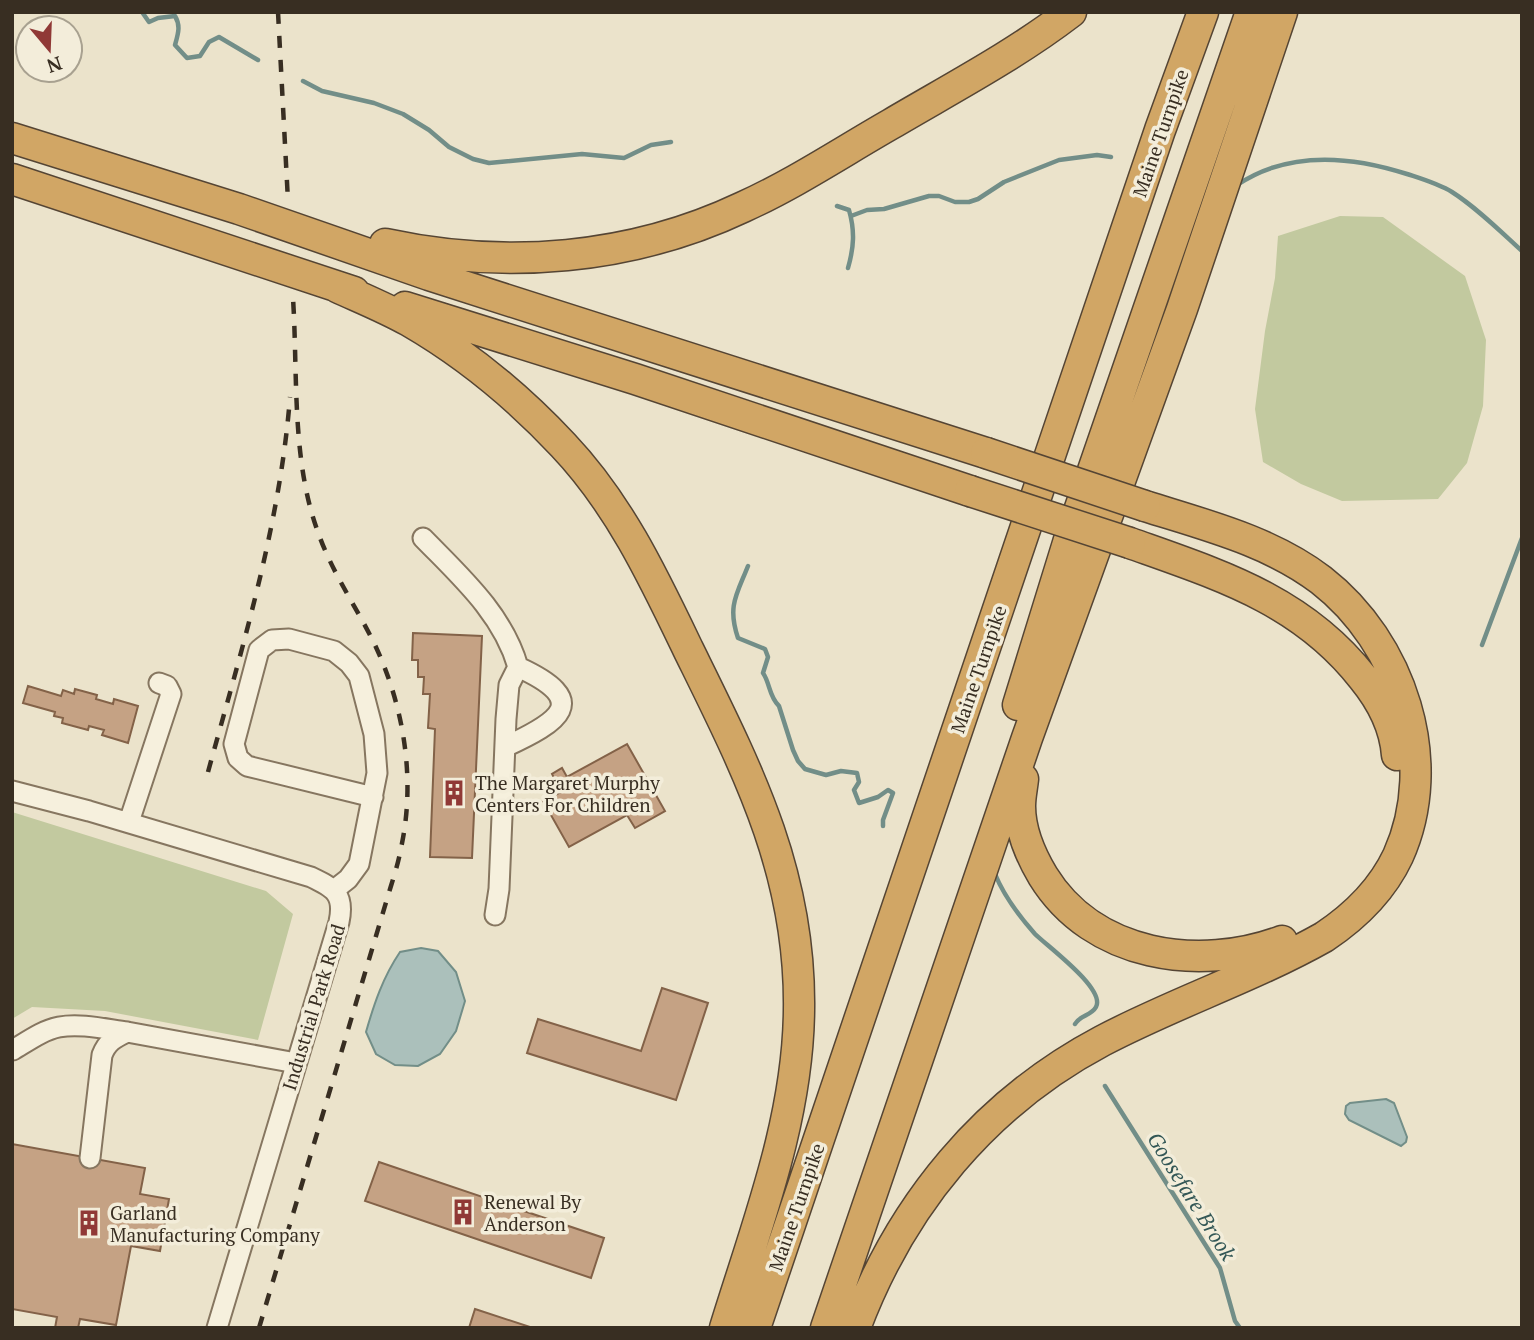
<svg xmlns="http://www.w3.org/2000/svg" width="1534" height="1340" font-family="'PT Serif',serif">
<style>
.green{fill:#c2c99f}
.water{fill:#abc0bb;stroke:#728e88;stroke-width:2}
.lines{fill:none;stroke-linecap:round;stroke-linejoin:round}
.stream{stroke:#728e88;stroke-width:4.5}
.building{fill:#c5a284;stroke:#836248;stroke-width:2}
.minor-casing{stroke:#867660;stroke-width:23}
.highway-casing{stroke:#554534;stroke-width:33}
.minor{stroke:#f6f0dd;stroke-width:19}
.highway{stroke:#d1a665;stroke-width:30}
.rail{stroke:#382e22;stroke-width:4.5;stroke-dasharray:12 12;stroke-linecap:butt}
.highway-bridge-casing{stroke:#554534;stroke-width:33;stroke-linecap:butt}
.highway-bridge{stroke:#d1a665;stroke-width:30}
.labels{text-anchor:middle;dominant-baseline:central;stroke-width:7;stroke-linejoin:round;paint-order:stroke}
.street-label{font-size:19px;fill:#382e22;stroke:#f3edda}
.poi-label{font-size:19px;fill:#382e22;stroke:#f3edda;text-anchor:start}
.water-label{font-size:21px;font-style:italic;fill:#335756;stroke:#f3edda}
</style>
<rect width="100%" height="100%" fill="#ebe3cb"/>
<path class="green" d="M1340,216L1383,217L1465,276L1486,340L1483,406L1467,463L1438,499L1342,501L1301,484L1263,462L1255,409L1265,331L1275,278L1278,236Z
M12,812L266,891L293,914L258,1040L105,1011L32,1007L12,1019Z"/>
<path class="water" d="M421,948L438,951L456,972L465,1001L456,1031L440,1054L418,1066L395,1065L376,1054L366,1032C374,1004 383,977 400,952Z
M1386,1099L1394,1103L1407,1137L1406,1142L1401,1146L1349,1120L1345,1114L1346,1106L1350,1103Z"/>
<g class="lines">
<path class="stream" d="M142,12L149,22L158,18L175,16C181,26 178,34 175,45L187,58L200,56L209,42L219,37L258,60
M303,81L322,91L374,103L403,114L429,130L449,147L473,159L489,163L582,154L624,158L651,145L671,142
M1237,185C1289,150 1351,156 1407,174C1422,179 1439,184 1452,192C1477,208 1500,231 1522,251
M837,206L849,210C855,231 854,247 848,268
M851,216L867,210L884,209L929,196H939L955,202H969L978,199L1004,182L1059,160L1097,155L1111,157
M748,566C737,594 727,606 738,638L765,649L768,657L763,673C770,683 769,697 779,706L793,750L798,761L805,769L826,775L841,771L857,773L859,782L854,790L859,803L878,797L888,790L893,793L883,820V826
M1482,645L1522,538
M995,874C1004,896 1019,916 1035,934C1047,946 1106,989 1096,1007C1091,1016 1080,1015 1075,1024
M1105,1086L1220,1268L1235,1321L1240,1328"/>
</g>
<path class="building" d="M413,633L482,636L472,858L430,857L435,729L428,728L430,694H423L424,677H418V660H412Z
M28,686L61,696L63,690L74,694L75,689L97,695L96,699L113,704L114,699L138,706L128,743L102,735L104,730L89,726L88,730L62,723L63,718L54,716L55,712L23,703Z
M627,744L665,811L635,828L627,815L569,847L543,801L561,792L552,774L562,768L567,777Z
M662,988L708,1003L676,1100L527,1053L538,1019L641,1051Z
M12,1144L145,1168L140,1194L169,1199L160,1251L131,1246L116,1325L80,1319L78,1328H55L57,1317L12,1309Z
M379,1162L604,1238L591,1278L365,1201Z
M475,1309L533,1328H469Z"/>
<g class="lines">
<g class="minor-casing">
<path id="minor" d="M423,538C460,576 503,614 518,667L509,685L506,719L499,889L495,915
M505,747C559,722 593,701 518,667
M12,791L89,811L311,877C334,888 345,894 339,922L217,1328
M129,822L171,694L167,686L159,683
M334,890L348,879L359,864L377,773L374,734L359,676L349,663L334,651L289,639L272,640L259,650L234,744L238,758L247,766L373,797
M13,1050C28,1041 43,1030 59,1027C80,1023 105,1029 127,1032
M90,1158L102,1055C107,1042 114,1038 127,1032L296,1063"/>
</g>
<g class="highway-casing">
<path id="highway" d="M12,138L239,209L429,275L986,453
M12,179L354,292
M385,244C505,270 631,260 743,207C794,184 842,152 891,124C952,88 1015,55 1071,12
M337,287C361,298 386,308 409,321C466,354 518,397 563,445C619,504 653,576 688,649C747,769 801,872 799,1010C798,1120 757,1224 725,1328
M405,307L635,379L970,491
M1130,543C1220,575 1302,600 1363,678C1381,700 1395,727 1397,755
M1018,705L1068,543L1251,12
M1023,779C1022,788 1020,797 1020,806C1020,830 1031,856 1043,876C1093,957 1199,972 1282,941
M755,1328L1160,130L1203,12
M826,1328L1027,738L1182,309L1282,12
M855,1328C901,1205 985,1103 1102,1041C1174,1003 1253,977 1324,937C1354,917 1382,890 1398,856C1441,761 1401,642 1321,580C1270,541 1205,525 1145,506"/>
</g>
<use href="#minor" class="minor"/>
<use href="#highway" class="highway"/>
<path class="rail" d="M278,12L288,201
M208,772C242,648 280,525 290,397
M259,1328L387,899C392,882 398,865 401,848C416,780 404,707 375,645C357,608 333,574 319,535C291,461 298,376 293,298"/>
<g class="highway-bridge-casing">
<path id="highway-bridge" d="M986,453L1145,506
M970,491L1130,543"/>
</g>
<use href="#highway-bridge" class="highway-bridge"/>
</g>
<defs>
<g id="building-bare" transform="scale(2.1)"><path d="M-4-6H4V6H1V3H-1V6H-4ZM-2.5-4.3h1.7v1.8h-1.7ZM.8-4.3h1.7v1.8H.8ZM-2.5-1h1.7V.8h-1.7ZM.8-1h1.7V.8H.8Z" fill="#903936" stroke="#f3edda" stroke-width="2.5" paint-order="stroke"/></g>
</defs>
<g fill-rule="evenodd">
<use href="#building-bare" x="454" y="793"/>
<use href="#building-bare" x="463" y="1212"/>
<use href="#building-bare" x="89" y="1223"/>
</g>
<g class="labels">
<g class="street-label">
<text transform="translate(1160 133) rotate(-71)">Maine Turnpike</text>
<text transform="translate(978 669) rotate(-71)">Maine Turnpike</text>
<text transform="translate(313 1007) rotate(-73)">Industrial Park Road</text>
<text transform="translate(796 1207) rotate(-71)">Maine Turnpike</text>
</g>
<g class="poi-label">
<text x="475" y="782">The Margaret Murphy<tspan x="475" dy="22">Centers For Children</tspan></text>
<text x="484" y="1201">Renewal By<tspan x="484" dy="22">Anderson</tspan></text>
<text x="110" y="1212">Garland<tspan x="110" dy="22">Manufacturing Company</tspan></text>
</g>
<g class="water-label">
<text transform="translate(1192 1196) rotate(58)">Goosefare Brook</text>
</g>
</g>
<rect width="1534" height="1340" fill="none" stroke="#382e22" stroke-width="28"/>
<g transform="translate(49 49) rotate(161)"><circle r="33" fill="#f3edda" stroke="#a8a190" stroke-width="2"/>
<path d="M0-5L12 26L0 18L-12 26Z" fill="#903936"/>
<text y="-10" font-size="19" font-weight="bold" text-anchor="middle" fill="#382e22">N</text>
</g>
</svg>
